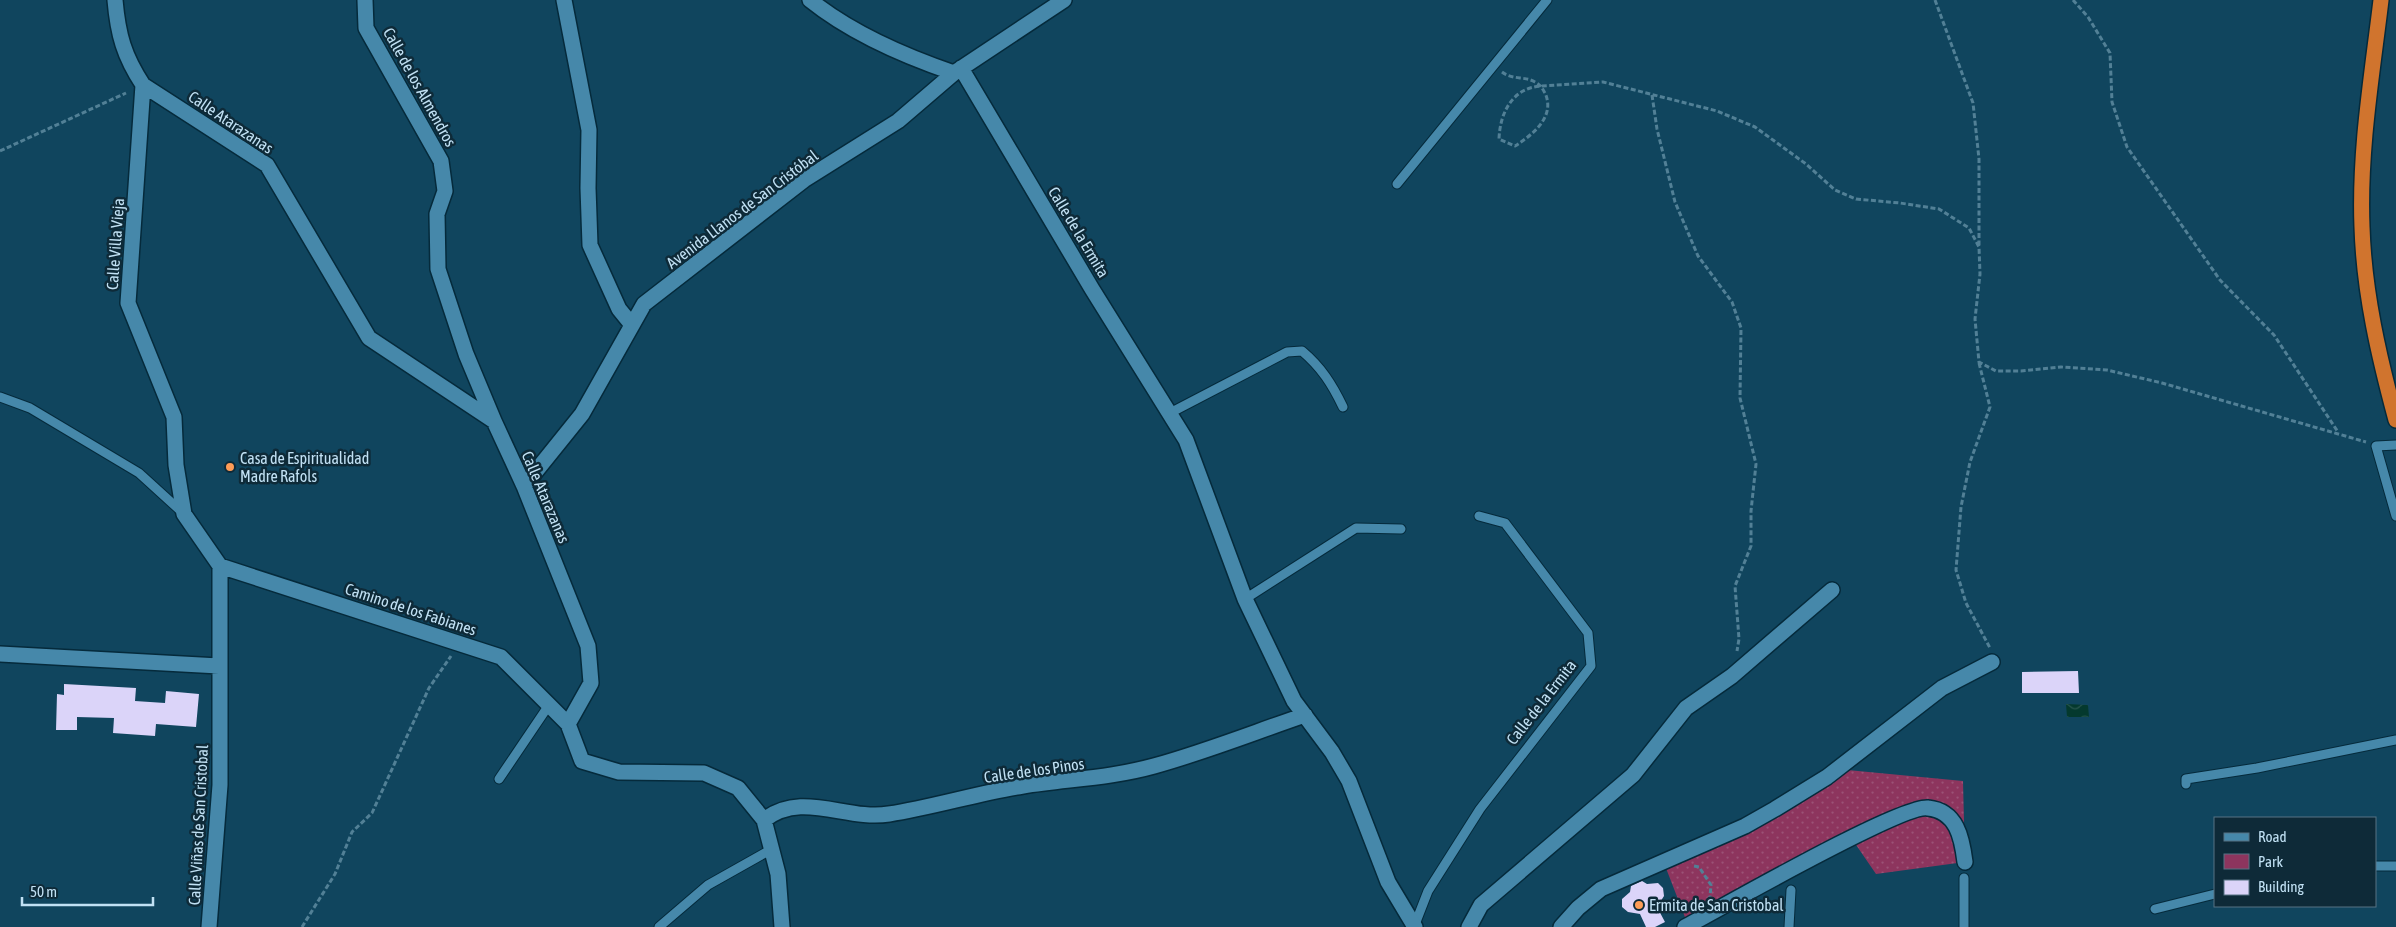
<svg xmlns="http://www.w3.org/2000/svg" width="2396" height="927" font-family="'Asap Condensed',sans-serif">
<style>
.green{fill:url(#green-dots)}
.water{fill:url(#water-waves)}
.building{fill:#dbd4f9}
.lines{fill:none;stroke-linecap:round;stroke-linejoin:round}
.lane-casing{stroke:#052a3b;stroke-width:11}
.street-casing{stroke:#052a3b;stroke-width:18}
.highway-casing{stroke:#052a3b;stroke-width:18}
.path{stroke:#528096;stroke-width:3;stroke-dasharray:5 2.5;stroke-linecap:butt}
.lane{stroke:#4688aa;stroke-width:9}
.street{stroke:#4688aa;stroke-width:15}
.highway{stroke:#d0742e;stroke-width:15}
.poi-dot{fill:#fe9c57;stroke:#0e2a38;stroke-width:2}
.labels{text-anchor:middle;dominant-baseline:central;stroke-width:5;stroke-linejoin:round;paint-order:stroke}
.street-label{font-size:16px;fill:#c1e1f4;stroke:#0e2a38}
.poi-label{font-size:16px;fill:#c1e1f4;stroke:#0e2a38;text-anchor:start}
</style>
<defs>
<pattern id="green-dots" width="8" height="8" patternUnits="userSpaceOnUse" patternTransform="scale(1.25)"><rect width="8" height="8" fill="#8d355e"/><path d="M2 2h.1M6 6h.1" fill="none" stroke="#9b5276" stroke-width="1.8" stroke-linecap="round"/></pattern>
<pattern id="water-waves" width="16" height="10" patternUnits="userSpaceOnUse" patternTransform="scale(1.25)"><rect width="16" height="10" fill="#04392e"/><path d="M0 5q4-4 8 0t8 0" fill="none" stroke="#27554d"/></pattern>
</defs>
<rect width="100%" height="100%" fill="#10455e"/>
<path class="green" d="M1837,769L1963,781L1965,862L1876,874L1852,839L1688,925L1664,863Z"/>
<path class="water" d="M2066,704L2088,705L2089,717H2067Z"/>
<path class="building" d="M2078,671L2079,693H2022V672Z
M64,684L136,688L135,701L165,703L166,691L199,694L196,727L156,724L155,736L113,733L114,718L77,717V730H56L57,694L64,695Z
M1642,881L1647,884L1658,883L1663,888L1664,896L1657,907L1665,922L1655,927H1646L1640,914L1628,912L1622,907V899L1630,892L1631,886Z"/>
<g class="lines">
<g class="lane-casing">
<path id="lane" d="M1397,184L1547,0
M0,397L30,408L139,473L183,513
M1168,414L1287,352L1302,351C1321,367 1332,384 1343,407
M2396,445L2376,446L2396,516
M1245,599L1356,528L1401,529
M499,779L549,705
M2186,784V779L2257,768L2396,740
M2375,866H2396
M2155,909L2215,894
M659,927L708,885L772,849
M1414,927L1428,891L1480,809L1591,666L1588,633L1505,523L1479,516
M1789,927L1791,890
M1964,927V878"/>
</g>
<g class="street-casing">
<path id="street" d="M115,0C118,35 124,56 143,85L128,303L174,417L176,465L184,514L220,566
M365,0L366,28L441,161L445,191L437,214L438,269L466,354L494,421
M564,0L589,130L588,188L590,245L619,309L632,325
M810,0C851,33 904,56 954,73
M961,68L1092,289L1186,440L1245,599L1294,701L1332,752L1349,781L1388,882L1415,927
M143,85L267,165L369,338L494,421L524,486L588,646L591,683L568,724
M524,486L582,414L644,304L804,180L898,121L954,73L1064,0
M220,566L501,657L568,724L582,761L619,772L704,773L738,788L764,820L778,874L782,927
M0,654L219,666
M764,820C802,790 846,821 889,814C934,807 978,793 1023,786C1067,779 1111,778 1154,766C1205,752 1255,732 1305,715
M209,927L220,785V566
M1469,927L1481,905L1633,775L1686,708L1732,676L1832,590
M1561,927L1578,908L1601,889L1745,826L1775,809L1827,777L1942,688L1992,662
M1685,927C1721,908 1902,804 1928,808C1957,811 1962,838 1965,862"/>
</g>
<g class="highway-casing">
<path id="highway" d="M2381,0C2372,75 2359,151 2362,227C2364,293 2379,357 2396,420"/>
</g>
<path class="path" d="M1935,0L1973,103L1979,159V246
M2073,0L2088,17L2110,53L2112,102L2127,147L2220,280L2274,335L2338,432
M1502,72C1512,80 1525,76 1535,82C1541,85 1542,88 1545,93C1556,117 1532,135 1515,146L1499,139C1500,113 1512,88 1541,86L1603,82L1717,111L1755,127L1806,164L1835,190L1856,199L1900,203L1939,209L1969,228L1979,247L1980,274L1975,319L1979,362L1996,371H2021L2061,367L2107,370L2162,383L2366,442
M1652,95L1657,129L1675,202L1698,256L1732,302L1741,328L1740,398L1756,464L1751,511V546L1735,586L1739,639L1737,651
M0,151L126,93
M1979,363L1990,407L1970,462L1961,507L1956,570L1966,603L1990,648
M1694,866L1699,867L1711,885L1710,897
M302,927L335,874L352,832L372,813L429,688L451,656"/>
<use href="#lane" class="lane"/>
<use href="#street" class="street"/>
<use href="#highway" class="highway"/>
</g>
<g class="poi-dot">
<circle cx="230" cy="467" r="5"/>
<circle cx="1639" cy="905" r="5"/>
</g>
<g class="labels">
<g class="street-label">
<text transform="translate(420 87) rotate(61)">Calle de los Almendros</text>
<text transform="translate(231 122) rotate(34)">Calle Atarazanas</text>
<text transform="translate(742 209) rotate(-37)">Avenida Llanos de San Cristóbal</text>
<text transform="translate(1079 232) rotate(59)">Calle de la Ermita</text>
<text transform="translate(115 244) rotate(-86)">Calle Villa Vieja</text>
<text transform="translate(546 497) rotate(67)">Calle Atarazanas</text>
<text transform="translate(411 609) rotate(18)">Camino de los Fabianes</text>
<text transform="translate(1541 702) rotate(-52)">Calle de la Ermita</text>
<text transform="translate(1034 770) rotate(-8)">Calle de los Pinos</text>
<text transform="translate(198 825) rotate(-87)">Calle Viñas de San Cristobal</text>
</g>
<g class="poi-label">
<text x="240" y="458">Casa de Espiritualidad<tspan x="240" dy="18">Madre Rafols</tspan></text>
<text x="1649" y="905">Ermita de San Cristobal</text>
</g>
</g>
<rect x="2214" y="817" width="162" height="90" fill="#0e2a38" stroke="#567383"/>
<rect x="2224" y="833" width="25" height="8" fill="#4688aa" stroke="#567383"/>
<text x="2258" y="842" font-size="15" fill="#c1e1f4">Road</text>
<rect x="2224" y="854" width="25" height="15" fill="#8d355e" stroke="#567383"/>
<text x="2258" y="867" font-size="15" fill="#c1e1f4">Park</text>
<rect x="2224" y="880" width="25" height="15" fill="#dbd4f9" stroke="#567383"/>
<text x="2258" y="892" font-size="15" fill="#c1e1f4">Building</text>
<path d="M22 897v8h131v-8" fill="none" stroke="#c1e1f4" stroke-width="2.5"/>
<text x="30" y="897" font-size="15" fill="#c1e1f4" stroke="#0e2a38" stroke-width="4" paint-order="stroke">50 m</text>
</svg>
